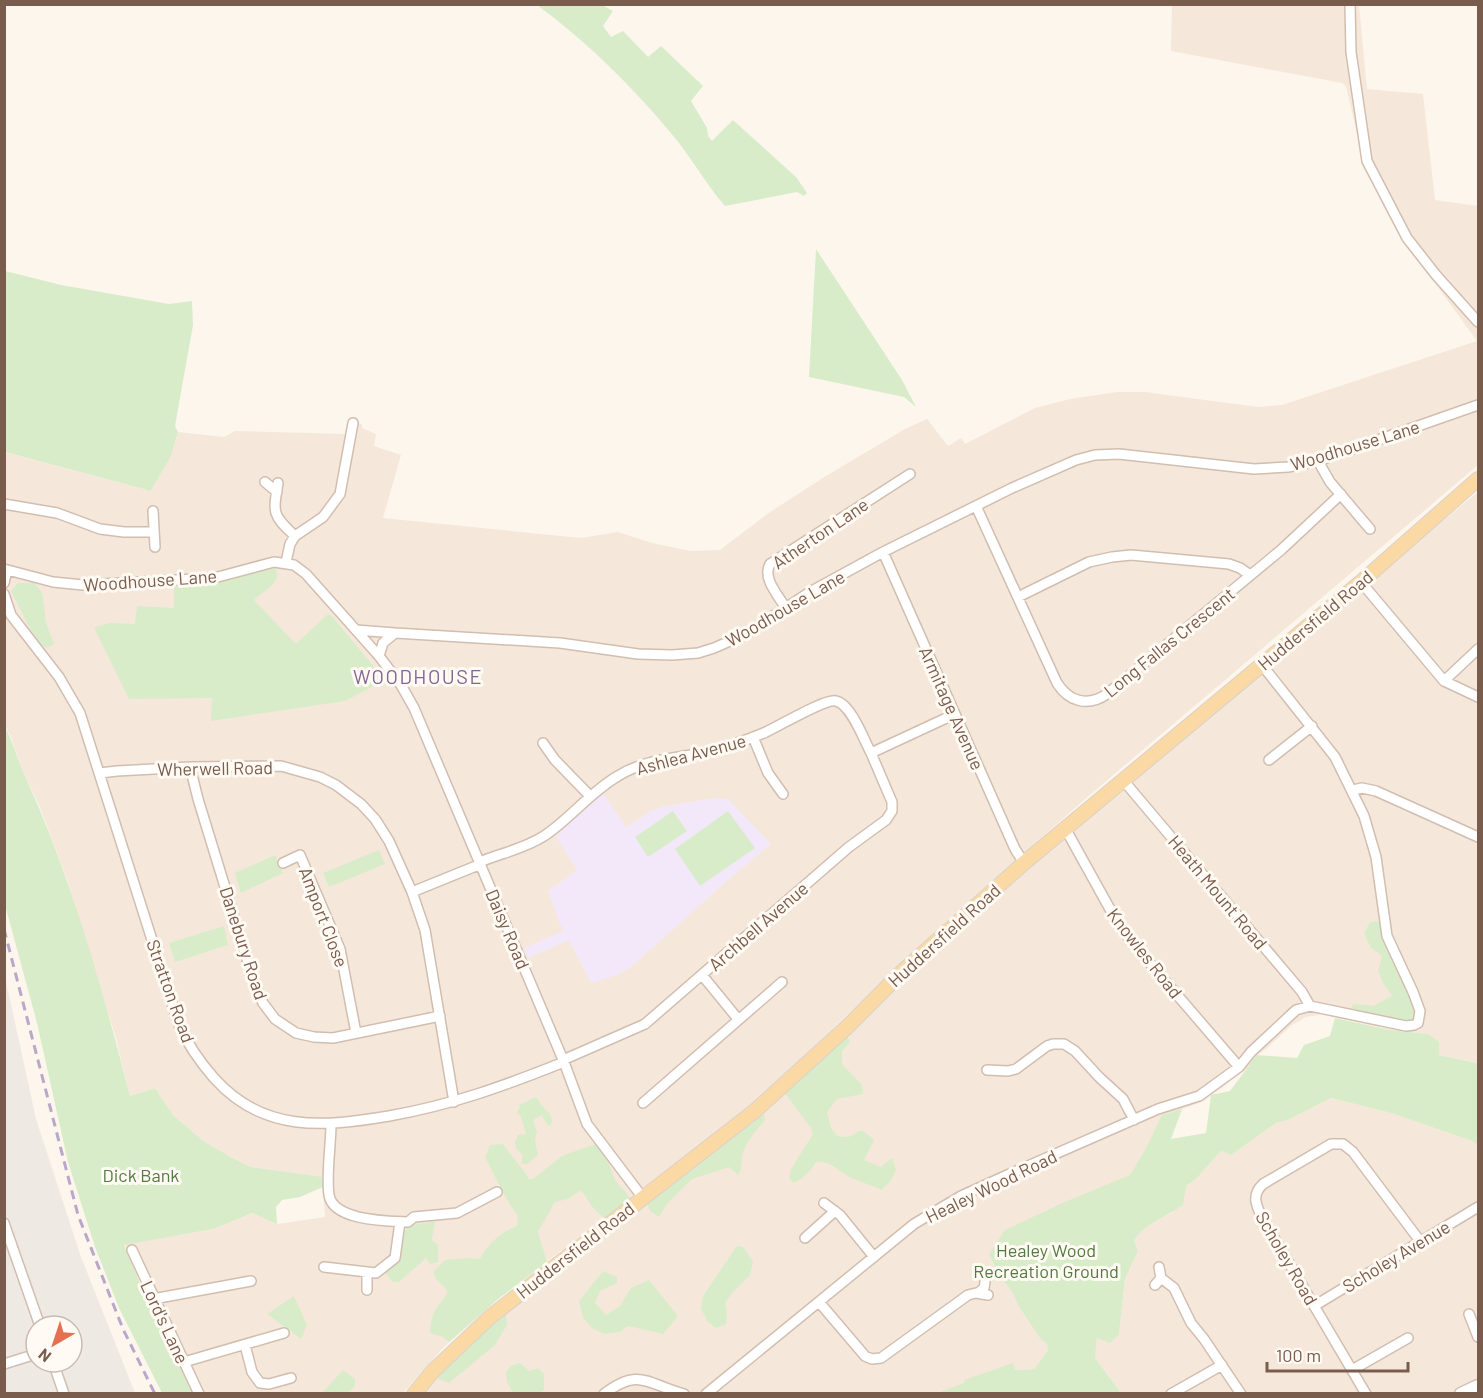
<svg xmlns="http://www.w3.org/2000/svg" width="1483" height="1398" font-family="Barlow,sans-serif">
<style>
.residential{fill:#f5e8da}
.industrial{fill:#efe9e4;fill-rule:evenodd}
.education{fill:#f3e8fa}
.green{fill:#d8ecc9}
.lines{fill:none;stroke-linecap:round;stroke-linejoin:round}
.street-casing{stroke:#d1beb0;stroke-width:12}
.secondary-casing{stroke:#d6c0b0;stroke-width:15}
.primary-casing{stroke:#dad1cd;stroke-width:16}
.street{stroke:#fff;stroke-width:9}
.secondary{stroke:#fff;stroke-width:12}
.primary{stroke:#fbd9a5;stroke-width:14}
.rail{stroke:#b9a8c9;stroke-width:3;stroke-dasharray:9 6;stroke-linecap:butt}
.labels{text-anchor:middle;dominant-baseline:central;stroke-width:6;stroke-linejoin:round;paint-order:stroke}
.street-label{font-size:18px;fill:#7a5c4d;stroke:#fffaf3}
.park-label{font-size:18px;fill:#537a41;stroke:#fffaf3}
.neighbourhood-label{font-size:20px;letter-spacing:1.5px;fill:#846695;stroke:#fffaf3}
</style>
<rect width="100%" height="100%" fill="#fdf6ec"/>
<path class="residential" d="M1172,5H1359L1367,89L1423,94L1435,200L1478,206V465L1091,794L941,926L752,1105L498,1299L444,1347L403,1393H192L124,1244L213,1229L254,1213L277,1224L325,1217L322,1178L251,1167L232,1159L202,1140L173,1115L155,1088L130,1096L115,1035L67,879L39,805L23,772L11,737L5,726L4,452L151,491L171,456L178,432L224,437L235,431L346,434L349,422L362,424V428L376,434L374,446L401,455L383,518L581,538L618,532L652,543L691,551L720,550L770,512L826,476L905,429L927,419L948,446L961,438L965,444L1035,408L1070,399L1117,392H1145L1258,407L1282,405L1477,341L1405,242L1386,211L1363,160L1346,86L1342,83L1171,51Z
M1478,492V1063L1439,1055L1428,1034L1390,1030L1323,1014L1306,1017L1292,1025L1266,1049L1257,1055L1248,1068L1204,1101L1182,1109L1161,1162L1048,1350L1034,1369L1015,1370L1013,1364L937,1394H421L437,1374L484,1331L759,1115L914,967L988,902L1409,548Z
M1331,1098L1391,1113L1472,1141L1478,1145V1393H1121L1095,1358L1097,1338L1119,1334L1125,1279L1138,1251L1134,1240L1140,1231L1150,1222L1173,1212L1186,1186L1196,1179L1221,1151L1231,1155L1276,1123L1288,1120Z"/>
<path class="industrial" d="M4,972L36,1119L81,1257L135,1393H5ZM36,1326H72V1362H36Z"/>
<path class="education" d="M603,793L626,827L649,812L662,807L715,798L728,799L771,844L728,880L631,967L617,975L591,983L569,940L528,958L524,948L563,931L548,891L577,870L556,836Z"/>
<path class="green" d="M537,5H602L613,11L603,26L611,37L623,31L648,57L661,46L703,86L691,101L707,128L708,136L712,141L733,120L796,177L807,193L804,196L797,192L725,206C705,183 690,155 670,132C631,85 586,41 537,5Z
M816,249L902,380L916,407L904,397L809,377Z
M5,271L61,285L169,304L192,301L193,325L175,426L178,432L171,456L151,491L5,452Z
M275,568C283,582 264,591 254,600L296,644L327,615H331L385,680L345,701L211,721L212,698L129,699L95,630V627L109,623L135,624L137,606L174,608V581H220Z
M18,583H34L42,592L46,623L54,644L47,648L41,645L29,627L11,591Z
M4,726C14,742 17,759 25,776C72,879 102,987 130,1096L155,1088L173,1115L202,1140L232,1158L251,1167L322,1177L323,1187L300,1197L282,1200L276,1207L277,1224L253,1213L213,1229L124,1245L139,1281L192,1393H162L119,1308L95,1247L68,1162L37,1023L5,905Z
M673,811L687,831L648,857L635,837Z
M728,811L755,848L700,886L675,849Z
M379,850L385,864L329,887L323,873Z
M275,855L283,873L241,893L235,873Z
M1380,921L1385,946L1411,997L1416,1018L1410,1023L1352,1012L1351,1008L1354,1004L1373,1006L1392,996L1383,983L1378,971L1382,958L1380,954L1371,948L1364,933L1370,922Z
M224,926L228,945L175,962L169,943Z
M1335,1018L1390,1030L1428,1034L1439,1042V1055L1477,1063L1478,1061V1145L1472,1141L1391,1113L1331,1098L1288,1120L1276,1123L1231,1155L1221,1151L1196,1179L1186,1186L1183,1205C1166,1217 1147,1222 1134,1240L1138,1251L1125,1279L1119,1334L1110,1343L1097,1338L1095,1358L1121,1393H937L964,1383V1380L1013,1363L1015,1370L1034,1369L1048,1350L1047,1344L1040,1338L1020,1308L1011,1290L1001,1278L989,1254L1005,1230L1067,1201L1130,1175L1145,1150L1162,1115L1182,1109L1171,1139L1206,1133L1211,1095L1230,1091L1257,1055L1297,1058L1304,1045L1330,1036Z
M847,1036L850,1042L842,1051V1064L862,1085L863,1094L837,1099L827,1112L831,1128L836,1135C839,1136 843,1137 847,1137C863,1134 855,1123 874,1140L864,1160L881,1167L892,1158L896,1170L890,1182L881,1190C872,1185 863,1183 854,1179C838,1173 835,1161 816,1162C810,1172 804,1178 794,1183L789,1178L791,1169L813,1134L811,1128L784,1092Z
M536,1097L547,1112L550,1113L552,1121L550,1126L546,1123L542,1115L533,1120L537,1132L535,1140L538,1155L527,1164H522V1154L516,1149L515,1142L518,1135L526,1134L521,1117L517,1112L520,1108L519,1105Z
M764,1114L765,1120C757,1130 747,1140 743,1152C741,1160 743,1167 738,1175L729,1167L692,1179L667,1204L659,1217L650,1211L647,1204L759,1115Z
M503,1144L524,1171L529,1179H533L562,1156L595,1144C612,1157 607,1163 615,1179C619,1187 627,1191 630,1199L605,1219L594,1209L581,1190L568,1199L555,1202L538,1232L547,1262L498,1299L449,1342L443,1337L430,1333C431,1308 438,1310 448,1291L437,1280L433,1272L445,1260L470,1258L480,1259C489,1242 500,1233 517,1226L518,1216C504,1198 496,1177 485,1157L490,1145Z
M435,1220L432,1240L438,1245V1262L430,1264L426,1258L399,1282H393L385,1273L401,1260C402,1247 400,1227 415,1224C422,1223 428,1224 435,1220Z
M737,1246L743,1247L753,1261L750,1275L733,1292L725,1303L727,1312L726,1324L716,1328L708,1322L701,1309L703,1296Z
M603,1271L617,1277V1283L600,1291L595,1303L606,1315L620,1306L631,1288L649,1280L678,1316L663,1334L628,1326L620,1332L604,1334L592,1328L583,1318L579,1301Z
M294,1296L307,1325L301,1339L267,1314Z
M506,1314L507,1325L495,1345L449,1383L438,1379L437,1374L484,1331Z
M520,1363L529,1371L538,1368L544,1374V1390L539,1393H513L507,1382L506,1372L511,1366Z
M343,1370L355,1379V1386C347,1397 334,1394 322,1393Z"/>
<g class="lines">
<g class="street-casing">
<path id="street" d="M1350,4L1351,52L1367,161L1407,238L1436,275L1478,322
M1318,461L1330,482L1370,529
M265,482L277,492
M278,483C273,513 272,515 295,536
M4,504L57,513L100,529L124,532H152
M976,506L1057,683C1069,702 1088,707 1107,694L1281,550L1341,494
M153,511L155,547
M883,552L1015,849L1024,863
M286,562L290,544L295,536L323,517L340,494L353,423
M4,569L53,582L83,585L214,578L274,562L294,565L306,574L379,656L401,685L414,708L564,1062L587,1124L643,1198
M1361,582L1444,681L1478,697
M4,583L7,570
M4,594L11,615L59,677L80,713L179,1025C188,1045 200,1062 214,1078C263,1133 323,1127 389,1116C452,1105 504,1086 564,1062
M1018,597L1089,562L1112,557L1131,555L1229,564L1240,568L1250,575
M785,607C778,595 762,578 770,564L910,474
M356,630L395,633
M379,656L383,643L395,633L560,643L638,654L672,655L698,653L714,648L746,634L810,592L883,552L1012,488L1076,460L1095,455L1119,454L1254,469L1288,467L1318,461L1478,405
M1444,681L1478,649
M753,737L768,773L783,794
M543,743L555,760L590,796
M1269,760L1312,726
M190,767L198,799L255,985L263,1003L275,1019L296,1033L314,1037L333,1038L440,1016
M100,773L117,771L190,767L281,766L320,777L336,785L361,804L375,819L389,841L412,892L425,930L454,1102
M1123,780L1302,992L1310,1006
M1353,790L1362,788L1376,791L1478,837
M1065,828L1111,911L1130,940L1239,1067
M480,862C501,853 524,849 544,836C570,819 590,792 618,776C643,760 672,759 701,753C723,748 745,741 766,732C779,726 826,698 836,701C851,704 864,740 871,753L955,714
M283,863L300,855L340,949L356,1033
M412,892L481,864
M702,975L738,1019
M563,1060L645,1024L849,847L886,820L892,811V802L871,753
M987,1070L1008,1071L1016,1069L1047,1046L1053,1044H1064L1075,1051L1099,1077L1123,1099L1134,1120
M643,1103L782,982
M331,1124C331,1145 326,1175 329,1195C333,1221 388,1221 408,1222L414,1217L457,1213L497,1192
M824,1203L840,1215L874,1257
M4,1223L40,1326
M805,1238L835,1211
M132,1250L199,1394
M324,1267L376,1273L395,1258L400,1222
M367,1272V1290
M1161,1278L1174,1288L1191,1323L1204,1339L1241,1394
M1155,1285L1161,1278L1159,1267
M978,1293L984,1288L985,1282
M153,1299L251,1281
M819,1302L865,1356L872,1359L881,1358L968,1295L976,1293L988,1295
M1314,1306L1478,1207
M1469,1314L1478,1337
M245,1345L252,1372L260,1383L269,1384L291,1378
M53,1362L64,1394
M184,1362L284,1333
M4,1364L36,1354
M1352,1370L1408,1338
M604,1394C639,1367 647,1384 684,1394
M706,1394L914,1224L961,1196L1005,1176L1158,1109L1199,1096L1239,1067L1251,1052L1296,1010L1310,1006L1406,1026L1414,1025L1418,1023L1420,1011L1413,992L1387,936L1376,857L1364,816L1335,757L1262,665
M1171,1394L1222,1365
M1366,1394L1263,1219C1256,1206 1251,1195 1263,1184L1331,1144H1343L1353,1152L1420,1241"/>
</g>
<g class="secondary-casing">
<path id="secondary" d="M1461,1394L1478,1386"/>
</g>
<g class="primary-casing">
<path id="primary" d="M414,1394L433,1371L490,1317L756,1110L847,1027L903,971L1024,863L1361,582L1478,479"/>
</g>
<use href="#street" class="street"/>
<use href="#secondary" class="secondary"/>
<use href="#primary" class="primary"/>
<path class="rail" d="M4,929L78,1215L123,1329L155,1394"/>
</g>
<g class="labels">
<g class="street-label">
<text transform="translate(1355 445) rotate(-17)">Woodhouse Lane</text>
<text transform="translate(820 533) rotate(-34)">Atherton Lane</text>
<text transform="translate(150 580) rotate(-4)">Woodhouse Lane</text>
<text transform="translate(785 608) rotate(-30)">Woodhouse Lane</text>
<text transform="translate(1315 620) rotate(-40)">Huddersfield Road</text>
<text transform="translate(1169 642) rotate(-39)">Long Fallas Crescent</text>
<text transform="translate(952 708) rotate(66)">Armitage Avenue</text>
<text transform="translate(691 754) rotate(-15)">Ashlea Avenue</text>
<text transform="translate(215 768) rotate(-1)">Wherwell Road</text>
<text transform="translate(1218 892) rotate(50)">Heath Mount Road</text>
<text transform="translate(324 917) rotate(69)">Amport Close</text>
<text transform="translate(758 926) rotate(-41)">Archbell Avenue</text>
<text transform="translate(508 929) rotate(67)">Daisy Road</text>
<text transform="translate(944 935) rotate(-42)">Huddersfield Road</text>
<text transform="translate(244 943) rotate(72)">Danebury Road</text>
<text transform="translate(1145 953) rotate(52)">Knowles Road</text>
<text transform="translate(171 991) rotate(70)">Stratton Road</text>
<text transform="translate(991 1186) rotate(-26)">Healey Wood Road</text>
<text transform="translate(575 1250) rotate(-38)">Huddersfield Road</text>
<text transform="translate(1396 1256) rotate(-31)">Scholey Avenue</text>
<text transform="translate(1287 1258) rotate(60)">Scholey Road</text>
<text transform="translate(165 1322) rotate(65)">Lord's Lane</text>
</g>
<g class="park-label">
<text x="141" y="1175">Dick Bank</text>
<text x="1046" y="1250">Healey Wood<tspan x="1046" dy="21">Recreation Ground</tspan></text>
</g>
<g class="neighbourhood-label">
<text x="418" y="676">WOODHOUSE</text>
</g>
</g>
<rect width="1483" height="1398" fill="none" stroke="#7a5c4d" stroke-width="12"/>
<g transform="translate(54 1344) rotate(219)"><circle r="28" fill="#fffaf3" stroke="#cabbb1" stroke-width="1.5"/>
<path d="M0-4.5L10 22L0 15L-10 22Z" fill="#e76f51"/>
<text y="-9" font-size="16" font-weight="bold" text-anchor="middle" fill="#7a5c4d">N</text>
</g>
<path d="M1267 1362v9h141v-9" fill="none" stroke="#7a5c4d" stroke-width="3"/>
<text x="1276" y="1362" font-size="18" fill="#7a5c4d" stroke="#fffaf3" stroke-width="4.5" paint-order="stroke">100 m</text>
</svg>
